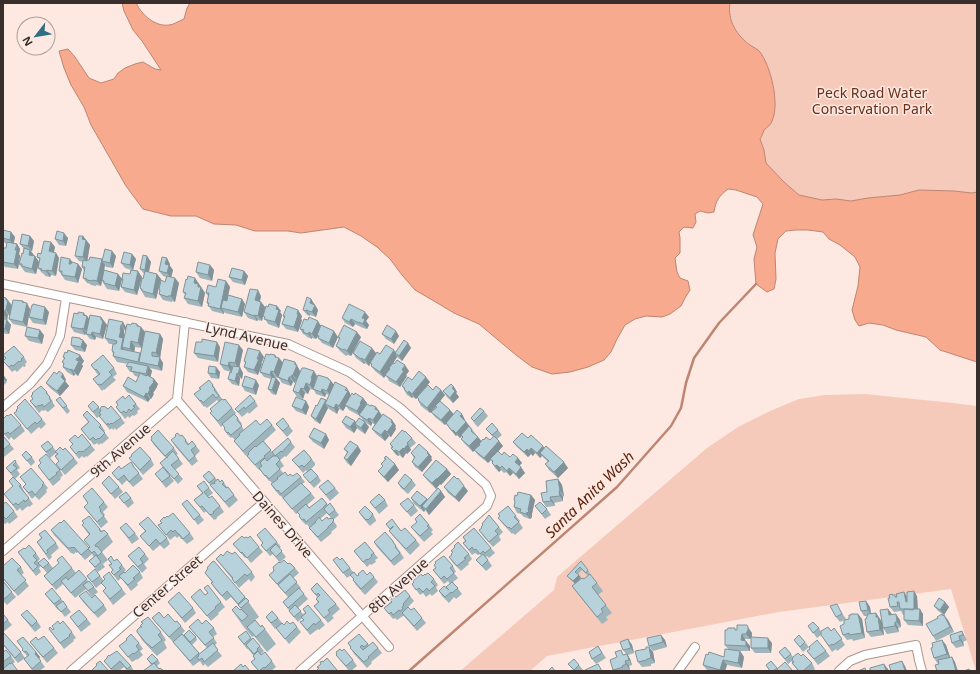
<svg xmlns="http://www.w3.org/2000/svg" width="980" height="674" font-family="'Noto Sans',sans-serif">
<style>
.green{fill:#f6caba}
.water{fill:#f7aa8e;stroke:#be8571}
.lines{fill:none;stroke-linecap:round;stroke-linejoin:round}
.stream{stroke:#be8571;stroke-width:2.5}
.street-casing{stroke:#ac958d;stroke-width:10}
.street{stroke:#fff;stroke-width:8}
.wall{fill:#9eb5bc;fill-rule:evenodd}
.shaded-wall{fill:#819399}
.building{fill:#b8d2db;stroke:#819399}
.labels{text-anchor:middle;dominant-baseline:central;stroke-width:3;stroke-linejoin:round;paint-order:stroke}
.park-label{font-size:14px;fill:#6b2f19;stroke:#fde9e2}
.street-label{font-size:14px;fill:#382f2c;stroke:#fde9e2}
.water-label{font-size:15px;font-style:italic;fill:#5d230b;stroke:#fde9e2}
</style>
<rect width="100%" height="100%" fill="#fde9e2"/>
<path class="green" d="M730,3H977V192L972,193L954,191L919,190L900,195L868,198L851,201L836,199L822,200L799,195L784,182L766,163L764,150L760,139L764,130L772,122L759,51C742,41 726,25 730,3Z
M865,394L953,403L977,406V671H976L951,589L779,612L547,656L530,671H460L554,590L557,577L707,448L738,427L770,411L799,399L825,395Z"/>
<path class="water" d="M122,3H136C142,15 155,27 169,25C173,25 179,21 184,19L187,8L190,3H730C727,20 737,36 750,45C754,48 758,49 760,52C771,67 780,104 772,121C771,125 767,127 764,130C763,133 762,136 760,139L764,150L766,163L784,182L799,195L822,200L836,199L851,201L868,198L900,195L919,190L954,191L972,193L977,192V362L940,350L926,337L896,330L883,325L869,323L859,326L855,320L852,310L858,286L860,267L855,257L840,245L829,239L823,232L808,230H796L786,231L778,239L775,253L776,279L774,289L767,292L756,284L754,259L757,247L753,235L763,204L757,197L736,190L728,189C719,196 716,200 714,212L708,213L700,211L695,214L696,222L693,228L684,227L679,232L680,238V253L675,258L677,272L680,278L688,281L690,290L685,298L681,306L670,314L662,317L646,316L635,319L625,325L617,339L611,352L604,360L588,367L570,372L552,374L532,367L516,355L479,324L454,313L434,301L415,290L402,275L390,259L377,247L361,236L344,227L301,233L288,231H255L236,225L214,224L196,216H171L143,209L126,186L91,125L84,107L71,85L64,68L59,51L68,49L75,57L89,78L101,83L114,79L118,73L125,68L135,64L143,62L155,69L161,70L142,41L133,30L124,11Z"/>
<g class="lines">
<path class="stream" d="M409,671L617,487L671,426L681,408L686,383L694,358L719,323L756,284"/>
<g class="street-casing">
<path id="street" d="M3,284L288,344L349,372L399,407L486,485L491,496L487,506L300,671
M177,400L389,647
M3,407L30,384L47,364L60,336L66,298
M3,551L177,400L185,322
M71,671L264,502
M678,671L695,647
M839,671L850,661L865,655L916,645L919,660L922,671"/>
</g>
<use href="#street" class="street"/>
</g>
<path class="wall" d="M3,230L11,232L15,237L14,243L17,244L20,249L19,254L20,256L18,269L5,267L3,264V248H6L7,244L5,243L4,242L3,247Z
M30,236L34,241L32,251H31L34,256H35L39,262L36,274L25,272L19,264L24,249L20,244Z
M83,236L90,245L87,260H89L102,259L103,260L112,251L116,256L113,268L106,267L105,265L104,271L118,274L122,279L130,274L131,270L125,268L121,263L132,254L136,259L133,270L142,277L137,295L125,292L121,287L123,281L122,279L119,291L107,289L102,281L101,286L96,285V286L91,285L90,284L87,283L83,278L84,271L82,267L83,262L79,261L75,256Z
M68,238L66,246L59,245L55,239Z
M51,242L55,247L54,252L56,253L59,258L56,276L51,275L50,277L45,276L44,274L42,273L38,268L40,260L37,257Z
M147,256L151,262L149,272L157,274L161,279L156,299L145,297L140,288L144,274L140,269Z
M70,259L72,263L78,264L82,269L78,283L65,280L59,271Z
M170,264V266L173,270L171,277L179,283L175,302L172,301V302L163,300L159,294L160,291L159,289L165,282L166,277L163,276L159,271Z
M210,265L214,270L212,281L200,278L196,272Z
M244,271L248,276L245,285L233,282L229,277Z
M195,278L205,293L202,307L188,304L184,298L185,295L183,292L187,280Z
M226,281L230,287L227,301L242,299L245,304L242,317L225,313L224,312V314L212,311L207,303L208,296L206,293Z
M261,296L260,301L261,302L265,307L277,306L281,311L280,312L282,315L279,328L268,324L263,316L262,321L258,320L257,321L248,318L244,312Z
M3,297L6,298L12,305L23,301L30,309L27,327L13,324L9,319L10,316L8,315L7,320L11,325L9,334H5L3,331Z
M311,299L318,310L316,317L310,315V316L307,315L303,310Z
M49,312L46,325L33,323L29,317Z
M85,315L87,316L89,319L101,317L107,325L103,339L96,337L95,340L90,339L86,334V333L85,335L74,332L71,327Z
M283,316H302L301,319L302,320L298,332L286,329L282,324L284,318Z
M369,317L366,321L369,325L367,329L363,328L355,324L353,327L345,323L342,318Z
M123,322L126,331L124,330V334L125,335L124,338V339L131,325L137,324L139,326L141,327L145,332L160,334L163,339L160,358L163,363L162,371L150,368L152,371L150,377L154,379L158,384L157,386V387L153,393L154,394L151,399H150L148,402L127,392L123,386L136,382L139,377L135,376L132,372H130L126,366L128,364L117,362L113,356V354L112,351L113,344H109L105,338ZM135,347L142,348L140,354L134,352Z
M321,325L338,337L333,348L322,343L318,338V336L316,339L312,338V339L307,337L305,335L303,334L300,329Z
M382,334L399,336L394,344L386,339Z
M44,335L42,344L29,341L25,336Z
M338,337H361L351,356L348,355L346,356L340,351L336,346L339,339Z
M408,343L411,348L402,361L397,357L393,363L409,371L406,375L407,376L400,387L389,381L386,375L384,378L375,371L371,366L372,365L370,363L369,366L365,363L364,364L356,358L353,353H376L380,354L395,352Z
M71,345H87L85,352L75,350Z
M220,347L218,362L198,358L194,353Z
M243,350L239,367L243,373L242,379L240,378L239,386L232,384L228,379L231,373L233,367L231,372L224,370L220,364Z
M3,355L24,357L27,362L25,364L26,366L24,367L23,366L17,372L15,370L12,372L3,361L5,358Z
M80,355L84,361L82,364H81L83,366L78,376L75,374L74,376L67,372L63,367L64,364L62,362L64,359L63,357Z
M264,357L258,375L248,372L244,367L245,363L244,361Z
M279,358L283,363L295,362L300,371L317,376L315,382L329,380L334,385L350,393V394L351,395H354L363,398L367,403L364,408L371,406L376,407L382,415L392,420L396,426L395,427L396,429L391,437L389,436L385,441L376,434L372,429L375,425L372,423L371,426L365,422L369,427L365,434L359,430L357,428L354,433L346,428L342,422L355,421L356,423L363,420L360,416L349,410L346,406L343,411L339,409L337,414L329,409L328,408L320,424L315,421L311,416L317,406L326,400V401L329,395L326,394L325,397L316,394L314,390L310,389L308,394L305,393L303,399L297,397L293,391L297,380H296L295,383L293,382L291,386L282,383L278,377V378L275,377H274L276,378L280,383L276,395L272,394L268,389L271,379L264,377L260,372Z
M91,365L114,368L117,374L113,377L116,380L104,390V389L102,391L93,379L98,375Z
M216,367L220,372L219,379L211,378L208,373Z
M3,374L7,380L6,382H7L3,386Z
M57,374H63L66,380L65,381L69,386L60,396L50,388L46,383Z
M412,380L430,382L426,386L433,390H441L445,395L440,401L450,410L454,414H462L465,420L481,441L484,440H490L493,437L486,429L498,430L502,435L497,439L503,446L498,451L502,455L510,457L518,458L522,463L519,466L525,473L519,479L513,473L510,476L506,472L504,473L501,470L499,472L495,468L492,463V462L491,460L488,463L478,455L474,450L473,452L465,444L461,439L462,437V436L460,438L457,435L456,436L446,424L445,425L435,417L431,412L430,413L421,406L418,400L419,399L417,398L416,399L413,397L412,398L407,395L402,386Z
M213,385L222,399L232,408L236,413L235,414L242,424L241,425L244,430L260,425H272L276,430L264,441L272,452L291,442L295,447L286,457L285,456L280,460L284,466L280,469L283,473L288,476L301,477L305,482L302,484L311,493L315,498L307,505L309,508L322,498L328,505L335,510L339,515L333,520L337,526H336L337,527L331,532L332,533L321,542L313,533L307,524L306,525L302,521L299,516L300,515L298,513L296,514L287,503L281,496H280L274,489L271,484L272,483L270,481H269L260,470H259L251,461L247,456L249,454L246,456L234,441L235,440L232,437L231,438L227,434L224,429L225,428L223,425L221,427L214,418L210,413L219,402L217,400L207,408L205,406L204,407L194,394ZM327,513L331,518L322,521L320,519Z
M259,385L256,395L245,391L242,386Z
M454,387L457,392L456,393L459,397L453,403L447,397L443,391Z
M47,392L53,402V403L55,406L48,412L45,410L43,411L42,410L39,413L30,401L33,399L31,396Z
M60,397L70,411L67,414L56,400Z
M125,399L136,404L140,409L137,411L138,413L134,416L133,415L129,418L128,416L125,419L116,407L118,405L116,402Z
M93,401L100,409H108L121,418L125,423L116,430L115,428L113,430L112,428L110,430L99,416L101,415L97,418L88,406Z
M255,401L258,406L249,414L248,412L242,417L235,409Z
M306,401L309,407L306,415L296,411L292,406Z
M484,411L488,416L478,427L475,424L471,418Z
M14,413L42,419L46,424L41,429L39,427L31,434Z
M83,415L101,425L105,431L104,432L109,438L102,444L101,443L99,445L97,443L94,445L81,429L88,422Z
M3,421L21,425L25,431L14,440L11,437L9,440L3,433Z
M276,424L289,426L293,431L287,437Z
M326,434L329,440L324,449L313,442L309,437Z
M3,436L14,449L4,457L3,456Z
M181,436L186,440L189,444L196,446L200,451L195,456L198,461L192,466L175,446L171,440Z
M78,438L91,445L95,450L87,457L86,456L84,458L82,456L79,459L70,447L73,445L69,440Z
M412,438L416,443L410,448L411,450L407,454L406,453L403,458L399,455L398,456L395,454L391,448H392L390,444Z
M528,438L544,448L568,468L558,478L549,470L545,464L548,462L542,456L540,458L535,453L533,456L531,454L528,457L517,447L513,442Z
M151,440L174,448L178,454L176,455L183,464L175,470L183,479L178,484L160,463L166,458L154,445Z
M41,446L53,447L56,451L63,450L74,458L78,463L65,475L56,464L59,462L55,456L57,454L56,453L50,458Z
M344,449L361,451L351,466L347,463L344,458L347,453Z
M304,450L315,463V465L311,469L318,476L321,481L314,488L303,475L307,472L306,470L303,473L292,460Z
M411,453L432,457L431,458L432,460L422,472L415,467L412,462L414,458Z
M22,455L32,457L35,462L31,466Z
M129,458L151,459L154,465L143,475Z
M384,458L395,464L399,470L388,482L382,476L378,471L383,466L381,464L385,459Z
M15,460L20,468L17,470L20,474L15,479L21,485L24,491L33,504L29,507L28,506L22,511L20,508L17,511L4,494L13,487L9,481L13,477L6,468Z
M39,460L60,470L63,475L60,478L61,479L53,486L38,466L41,463Z
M133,465L143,479L133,487L127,480L122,485L112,473Z
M447,469L451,474L441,485L440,484L436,489L427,480L423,475Z
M209,471L217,480L220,482L222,480L227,487L234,495L238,500L229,508L203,476Z
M155,474L170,476L174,481L166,488Z
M20,477L44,483L48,488L46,490L47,492L39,500L35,496L32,499L23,487L26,484Z
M558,479L562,485L564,496L563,497V501L554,503L555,506L546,507L543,502L547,492Z
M412,480L416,485L408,494L401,488L398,483Z
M102,483L119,487L123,492L115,499Z
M197,486L209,488L213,493L208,497L220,506L224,512L217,517V518L215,520L214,519V520L206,511L204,513L194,500L202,493Z
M319,487L335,488L339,493L330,501Z
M444,487L468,491L459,502L448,493Z
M441,491L445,497L429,515L425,510L424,512L414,504L411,498L428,500Z
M531,495L535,500L532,514V518H531L530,519L524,517L521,514L517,513L514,507L515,502L514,500L517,496Z
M83,496L104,502L108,507L103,512L105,515L104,516L108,522L101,528L84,507L88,504Z
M119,497L131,498L134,503L128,508Z
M385,500L388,506L379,514L370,502Z
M3,504L14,511L18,517L9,524L8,522L5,524L3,522Z
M182,504L200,515L204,520L198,525Z
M400,504L414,505L418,511L411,517Z
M535,506L547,509L551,515L545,519Z
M359,512L373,514L376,520V521L371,525L370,526L363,518Z
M516,516L520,521L519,522L523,528L515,535L513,533L512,534L502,523L498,518Z
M168,517L190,533L194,539L187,544L182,539H181L179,536L177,538L175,536L170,540L158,525L162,523L165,518Z
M392,519L401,531L416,540L420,545L410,555L393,536L389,531L390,530L386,524Z
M415,519L429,525L433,530L431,532L433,534L424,542L415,532L411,527L417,522Z
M139,524L167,538L170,544L164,549L160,545L153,551L140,536L145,531Z
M82,525L100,529L102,531L108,534L113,542L102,552L108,560L103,564L99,559L105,567L98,572L89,561L94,557L92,554L85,560L78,552L76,553V552L74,554L71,553L54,535L51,530L89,548L90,547L84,540L89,535Z
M499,527L503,532L499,536L501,540L493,547L483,536L479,530Z
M120,528L135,533L139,539L132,544Z
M39,534L56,543L59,548L51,555L52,557L49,560L37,542L41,538Z
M257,535L277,542L281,547L279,548L286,557L280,562V563L288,564L295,568L299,573L293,578L301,588L300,589L308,599L298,608L303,614L305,613L303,609L321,620L325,625L319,630L318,629L310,635L300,622L303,620L302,618L298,622L293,616L283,602L288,597L273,580L269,575L274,571L279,562L273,554L270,556L265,550L261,545L263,543Z
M463,537L491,548L495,553L489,558L487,556L486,557L492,566L486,571L476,560L481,556L480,554L478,555L475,553L472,555L463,543L465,541Z
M244,538H248L259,547L263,552L251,563L246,557L245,558L233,544Z
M393,541L404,558L394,566L377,547L374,542Z
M25,549L36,553L40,559L38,561L39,562L49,563L53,568L59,563L57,560L72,568L76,573L79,570L88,581L94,587L98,592L92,597L86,589L75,598L63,584L56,590L44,576L47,573L41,566L39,568L41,572L36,576L22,558L18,552Z
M354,551L374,553L378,558L375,560L376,562L371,565L370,564L367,567Z
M145,554L149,559L144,564L147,568L142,573L128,556Z
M469,554L472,559L468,563L469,564L461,571L453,563L449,557Z
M223,556L252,572L255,577L251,582L249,579L239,588L232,579L216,559Z
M108,559L114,561L122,565L126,570L124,572L125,573L140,572L143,578L137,583L138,585L131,591L121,578L118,581L115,577L111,572L113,570L109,565L111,564Z
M333,560H340L350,568L353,572L357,576L367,575L374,577L378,582L365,595L356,585L353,580V579L351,575L347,578Z
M581,561L590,573L588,576L582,570L578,574L581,578L576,583L584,579L597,583L603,591L598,595L612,613L606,617L608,620L602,624L578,594L572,586L575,584L567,576Z
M3,566L21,567L24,573L21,575L29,586L18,596L3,579Z
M453,566L456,572L454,573L458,578L453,582L462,594L456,599L454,597L449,603L442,596L439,591L448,589L450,584L448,581L444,584L433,570L436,568Z
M205,573L245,597L259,617L255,620L261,627L265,629L276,644L267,652L254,636L252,637L243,626L232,610H240L241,609L238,605L231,597L226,601L215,589L211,583L212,582Z
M425,575L434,579L438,585L436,587L438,591L432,596L430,594L426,597L423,593L420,595L412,584L423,576Z
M87,576H100L104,581L122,589L126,594L113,605L103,591L106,589L102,583L96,588Z
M3,581L16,597L7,605L3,601Z
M204,588L221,602L225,607L218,613L219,614L211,621L191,597L205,595L208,593Z
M311,589L336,604L340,609L332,616L334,618L328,623L314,606L318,603L316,599L317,597Z
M45,594L61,599L71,612L65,617L59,609L58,610L49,599Z
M892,594L893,595L896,597L917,596L918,609L923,614V626L908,625L904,620V615H903L901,611L894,612L890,607V598Z
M79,596L92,598L104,605L107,610L98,618L83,602Z
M410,596L414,601L408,607L411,610L422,618L426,623L417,631L404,616H403L397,620L395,618L393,619L384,608L396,597Z
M866,601L870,607L871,613H876L882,622L884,635L871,637L867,632L866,619L867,616H864L861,611Z
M168,602L193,608L196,613L185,623Z
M945,602L949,607L944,615L938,611L934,606Z
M888,609L892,615L900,620L901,627L898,628L899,632L887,634L883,628Z
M840,610L846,619L840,622L836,617Z
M3,614L12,625L3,632L21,652L25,658L18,663L3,645Z
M858,614L862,619L865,638L853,641L852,639L847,640L843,635L844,624L849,619L851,615Z
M21,615L37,621L41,627L35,632L25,620Z
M70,617L87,619L91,624L81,632Z
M266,617L278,618L284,625L290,624L297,627L301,632L289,644L276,628L279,625L275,629Z
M152,618H164L175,622L181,626L185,631L182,634L184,635L196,637L197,640L192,645L200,654L207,648L193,632L189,627L202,624L214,628L217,634L213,637L217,643L214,646L222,656L208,667L205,664L203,666L200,661L193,666L177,647L173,642L156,623Z
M948,620L954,632L936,641L933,636Z
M60,624L72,632L76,638L73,640L74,641L64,649L49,629L53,630Z
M808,626L819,628L821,632L831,631L834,628L845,645L837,651L836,649L832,652L821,635L817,638Z
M736,630L752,633V636L750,639H745V641L750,646V651H735H740L744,657L742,668L727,665L725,671H710L707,670L703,665L724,657L728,649L725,645Z
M246,631L252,639L260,646L264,651L261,654L262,655L272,661L276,667L271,671H258L251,662L255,659L253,656V655L248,649H247L238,637Z
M962,631L965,637L967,640L963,642L964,646L956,648L952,643Z
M137,632H161L166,640L164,642L167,648L157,656L153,652L142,640Z
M661,635L665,640L667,647L653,651L649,646Z
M628,639L632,645L634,653L628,655L630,659L632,665L629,666L630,670L626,671H614L613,670L624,654H626L623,650Z
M38,640L54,648L58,653L47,663L30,642Z
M794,640L805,642L809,647L803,652Z
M942,640L946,645L950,657L955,662L938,664L934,658L933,647Z
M17,641L36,652L40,657L39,659L45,667L39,671H33L24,659L27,656L22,650L23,649Z
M139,643L143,649L140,651L143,655L137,660V659L132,662L119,646Z
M348,643L368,644L369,645L378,648L382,653L371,662L372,663L367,668L354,654Z
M772,643L771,653H755L751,648Z
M598,646L606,658L596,664L592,659Z
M649,647L653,652L655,663L651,664V666L642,667L638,662L646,649Z
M810,649L826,651L830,656L818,665L807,651Z
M342,651L353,660L357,666L351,671H349L336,655L337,654L336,652Z
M3,652L11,656L15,662L3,671Z
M779,652L791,654L793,657L801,656L812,663L815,669L813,671H798L792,663L793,662L792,661L788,664Z
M109,656L131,666L134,671H127L124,667L119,671H112L104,661Z
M147,659L158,660L160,663L157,666L159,669L151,665Z
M771,661L777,669L793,671H770L766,665Z
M568,664L579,665L583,670L582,671H574Z"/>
<path class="shaded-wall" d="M11,232L15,237L13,245L10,240Z
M64,233L68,238L66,246L63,241Z
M30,236L34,241L32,251L28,246Z
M83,236L90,245L87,263L83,257L82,239Z
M51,242L55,247L53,256L49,251Z
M17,244L20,249L19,254L20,256L18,269L14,264Z
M30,250L34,255L33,260L29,255Z
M112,251L116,256L113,268L110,263Z
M56,253L59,258L56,276L52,271Z
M132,254L136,259L133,270L130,265Z
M35,256L39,262L36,274L32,269Z
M147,256L151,262L148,275L145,270Z
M167,258L170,264V266L173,270L171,278L167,273L165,264Z
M70,259L74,264H69Z
M102,259L104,262L102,261L105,265L101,286L97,281Z
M78,264L82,269L78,283L75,277Z
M210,265L214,270L212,281L208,275Z
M47,270L51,275L50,277L46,271Z
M138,271L142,277L137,295L134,290Z
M244,271L248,276L245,285L242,280Z
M118,274L122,279L119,291L115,286Z
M157,274L161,279L156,299L153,294Z
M175,278L179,283L175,302L171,296Z
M195,278L205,293L202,307L198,301L194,283Z
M226,281L230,287L225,309L221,308L224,312V314L220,309Z
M258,290L261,296L259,305L255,300Z
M6,298L12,306L10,316L6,310Z
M242,299L245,304L242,317L238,312Z
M311,299L318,310L316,317L312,312L310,303Z
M23,301L26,306L27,303L30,309L27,327L23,322Z
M261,302L265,307L262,321L258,316Z
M277,306L281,311L280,312L282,315L279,328L275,322L276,309Z
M45,307L49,312L46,325L43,320Z
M5,310L8,315L7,320L11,325L9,334L5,329L7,320L4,315Z
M298,310L302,316L301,319L302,320L298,332L294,327Z
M306,310L310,315V316L306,311Z
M365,312L369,317L366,321L369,325L367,329L363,324L362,318Z
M84,313L87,318V316L91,321L88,334L84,329Z
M254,315L258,320L257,321L254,316Z
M101,317L107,325L103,339L100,334Z
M351,319L355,324L353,327L349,322Z
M318,321L321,326L317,335L318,336L316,339L312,334Z
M123,322L126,327V331L122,325Z
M137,324L141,329V327L145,332L142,348L138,343Z
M121,325L124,330V334L125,335L124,338L127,343L122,347L125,351L121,349L119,337Z
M82,328L86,333L85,335L82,329Z
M40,330L44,335L42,344L38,338Z
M334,331L338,337L333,348L329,343Z
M396,331L399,336L394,344L391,339Z
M92,332L96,337L95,340L91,335Z
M309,332L312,338V339L308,334Z
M357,332L361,337L351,356L347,351Z
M160,334L163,339L160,358L163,363L162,371L158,366L160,358L156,353Z
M80,338L83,342V340L87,345L85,352L81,347Z
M131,341L135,347L134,354L130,349Z
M217,342L220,347L218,362L214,356Z
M408,343L411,348L402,361L399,356Z
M239,345L243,350L239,369L235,363Z
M372,348L376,353L369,366L365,360Z
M394,350L397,355L395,353L397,357L384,378L380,372Z
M260,351L264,357L261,363L262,364L258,375L254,370Z
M80,355L84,361L82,364L78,359Z
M275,355L278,359L279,358L283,363L278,378L274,372Z
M77,358L83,366L78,376L74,371Z
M361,358L365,363L364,364L361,359Z
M229,362L232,367L231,372L228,366Z
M295,362L300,371L297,380L293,375Z
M405,365L409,371L406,375L407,376L400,387L396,382L402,370Z
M148,366L152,371L150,379L146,374Z
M216,367L220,372L219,379L216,374Z
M240,367L243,373L242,379L238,374Z
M71,369L75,374L74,376L71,370Z
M271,371L275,377L274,380L270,375Z
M314,371L317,376L313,389L310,385L311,378Z
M237,373L240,378L239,386L235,381Z
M63,374L66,380L65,381L69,386L60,396L57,391L61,377Z
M3,375L7,380L6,382L3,377Z
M292,375L296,380L295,383L291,377Z
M289,377L293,382L291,386L288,381Z
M426,377L430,382L416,399L412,394Z
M276,378L280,383L276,395L272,390Z
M328,378L331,382V381L335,386L331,396L327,391Z
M154,379L158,384L157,386V387L153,393L154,394L151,399L148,394L149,388Z
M256,380L259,385L256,395L253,389Z
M306,383L310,389L308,394L304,389Z
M454,387L457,392L456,393L459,397L453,403L450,398L452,388Z
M301,388L305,393L303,399L299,393Z
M347,388L350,393V394L351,396L345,405L346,406L343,411L339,406Z
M322,389L326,394L325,397L321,392Z
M441,390L445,395L430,413L427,408Z
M409,391L413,397L412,398L408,393Z
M146,393L150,399L148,402L144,397Z
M363,398L367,403L364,408L365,409L360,417L357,411L360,403Z
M326,400L329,405L325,404L328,408L320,424L316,419Z
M306,401L309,407L306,415L302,410Z
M336,404L339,409L337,414L334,408Z
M376,407L382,416L376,426L373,420Z
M450,410L454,415L445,425L441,420Z
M462,414L465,420L464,422L460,416Z
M369,418L372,423L371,426L367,420Z
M392,420L396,426L395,427L396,429L391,437L387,432Z
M355,421L358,426L355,424L357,428L354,433L350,427Z
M365,422L369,427L365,434L361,428Z
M466,422L470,427L460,438L456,433Z
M385,430L389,436L385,441L381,435Z
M453,430L457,435L456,436L452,431Z
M326,434L329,440L324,449L321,443Z
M478,437L482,442L473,452L469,446Z
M499,441L503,446L488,463L484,458Z
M408,444L411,450L407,454L404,449Z
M358,446L361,451L351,466L347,460Z
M543,446L547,451L540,453L542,456L540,458L537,453Z
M403,448L406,453L403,458L399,452Z
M531,448L535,453L533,456L529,451Z
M527,449L531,454L528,457L524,452Z
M396,450L399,455L398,456L394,451Z
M428,452L432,457L431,458L432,460L422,472L418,467Z
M518,458L522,463L518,467L515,462Z
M564,462L568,468L558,478L554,472Z
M395,464L399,470L388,482L384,477Z
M497,465L501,470L499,472L495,466Z
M521,467L525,473L519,479L516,474Z
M509,468L513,473L510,476L507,471Z
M447,469L451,474L441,485L437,479Z
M437,478L440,484L436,489L432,483Z
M558,479L562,485L564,496L560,491Z
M464,486L468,491L459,502L455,497Z
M441,491L445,497L429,515L426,509Z
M559,491L563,497V501L560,496Z
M531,495L535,500L532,514V518L528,513V510Z
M550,497L554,503L555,506L551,501Z
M427,499L430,504L422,506L425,510L424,512L420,506Z
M527,512L531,518L530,519L526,514Z
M579,575L581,578L575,584L573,581Z
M914,591L917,596L918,614L914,609Z
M904,592L908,598L909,607L906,602Z
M866,601L870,607L871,615L868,610Z
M945,602L949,607L944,615L940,610Z
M888,609L892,614L893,621L889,615Z
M920,609L923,614V626L919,621Z
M876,613L882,622L884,635L880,630L876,617Z
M858,614L862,619L865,638L862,633Z
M896,614L900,620L901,627L897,622Z
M944,615L948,620L954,632L950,627Z
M895,622L898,628L899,632L895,626Z
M748,627L752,633V636L750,639L746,634Z
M962,631L965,637L967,640L963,635Z
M742,634L745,639V646L741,640Z
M661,635L665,640L667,647L663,642Z
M959,636L963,642L964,646L960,640Z
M768,638L772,643L771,653L768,648Z
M628,639L632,645L634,653L631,648Z
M942,640L946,645L951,660L947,654Z
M746,641L750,646V651L746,646Z
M649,647L653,652L655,663L651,658Z
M740,651L744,657L742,668L738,663Z
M36,652L40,657L39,659L35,654Z
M627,654L630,659L632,665L629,660Z
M952,657L955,662L958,671H956Z
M723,660L727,665L725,671H720V670Z
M625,661L629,666L630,670L626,664Z
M902,661L905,666L907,671H905Z
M884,664L888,669L889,671H886Z"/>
<path class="building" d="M3,230L11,232L10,240L3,238Z
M57,231L64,233L63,241L55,239Z
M22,234L30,236L28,246L20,244Z
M79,236H83L82,239L86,240L83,257L75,256Z
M44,241L51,242L49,251L56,253L52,271L47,270L46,271L41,270L42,269L38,268L40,258L37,257L38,253L41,254Z
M7,242L17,244L15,250H17L14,264L3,262V248H6Z
M24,248L30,250L29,255L35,256L32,269L22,266V264H19L22,253L23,254Z
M105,249L112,251L110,263L102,261Z
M124,252L132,254L130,265L121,263Z
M143,255L147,256L145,270L140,269Z
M61,257L70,259L69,264H71L72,262L78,264L75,277L62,275V271H59Z
M90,257L102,259L97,281L93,280L92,281L87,280V279L83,278L85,267H82L83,260L87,261V260H89Z
M162,257L167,258L165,264L169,265L167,273L159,271Z
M198,262L210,265L208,275L196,272Z
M232,268L244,271L242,280L229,277Z
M104,270L118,274L115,286L104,283V281L102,280Z
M131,270L138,271L134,290L121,287L123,279H122L123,273L130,274Z
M145,271L157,274L153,294L142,291V289L140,288L142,278L143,279Z
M167,276L175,278L171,296H168V297L159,294L160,290L159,289L161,280L165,282Z
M188,276L195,278L194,283L198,284V287H201L198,301L184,298L186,293L183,292L186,279L187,280Z
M218,279L226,281L220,309L208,306L209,303H207L209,293H206L208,285L216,287Z
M250,289L258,290L255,300L261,302L258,316L254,315V316L244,312Z
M228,295L242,299L238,312L221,308L223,300L227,301Z
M3,297L6,298V300H8L6,310H5L4,315L3,314Z
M307,297L311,299L310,303L315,305L312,312L306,310V311L303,310Z
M13,300L23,301L22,302L27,303L23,322L9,319Z
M33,304L45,307L43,320L29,317L32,305H33Z
M269,304L277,306L276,309L279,310L275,322L264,319L265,317L263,316L266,306L268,307Z
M349,304L365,312L362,318L365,319L363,324L359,322V323L351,319L349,322L342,318Z
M287,306L298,310L297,314L298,315L294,327L282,324L285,316H283Z
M78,312L84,313L83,315L87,316L84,329L82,328V329L71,327L74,313L78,314Z
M90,315L101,317V320H103L100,334L92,332L91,335L86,334Z
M309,317L318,321L312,334L309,332L308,334L303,332L304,330L300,329L304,319L308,320Z
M3,319H7L5,329H3Z
M109,319L123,322L122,325H121L120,330H121L119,337L123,338L121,349L140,353L138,362L113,356L114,352L112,351L113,344H116L117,341L105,338Z
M132,323L137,324V326L141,327L138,343L131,341L130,349L122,347L127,324L131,325Z
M321,325L334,331L329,343L318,338L319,336L317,335Z
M344,325L357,332L347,351L344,349L343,350L336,346L340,338L338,337Z
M387,325L396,331L391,339L382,334Z
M27,327L40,330L38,338L25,336Z
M145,331L160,334L156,353L152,352V356L160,357L158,366L139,362Z
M72,337L80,338V339L83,340L81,347L71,345Z
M202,339L217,342L214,356L194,353L196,342H202Z
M404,340L408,343L399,356L395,353Z
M360,341L372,348L365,360L361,358V359L353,353Z
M225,342L239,345L235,363L229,362L228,366L220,364Z
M386,345L394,350L380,372L371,366L372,364L370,363L377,352L380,354Z
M14,346L24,357L21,359L22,360L20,362L19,361L13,366L11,365L9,367L3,361L6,358L3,355Z
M248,348L260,351L257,359H259L254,370L244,367L246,362L244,361Z
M68,350L80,355L78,359L77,358L76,360L79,361L74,371L71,369V370L63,367L64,363L62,362L65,358L63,357L65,352L67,353Z
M266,354L270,355V354L275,355V357L279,358L274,372L271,371L270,375L260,372Z
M103,355L114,368L109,372L112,375L101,385L100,384L98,385L93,379L100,374L96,369L95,370L91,365Z
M284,359L295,362V365H297L293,375H292L291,377H289L288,381L278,377Z
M397,360L405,365L402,370L404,371L396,382L385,375L390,369L389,368L393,363L394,364Z
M129,362L148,366L146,374L131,371L132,367L126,366Z
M209,366L216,367V374L208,373Z
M233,366L240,367L238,374L237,373L235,381L228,379L230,372L231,373Z
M302,368H305L314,371L311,378L312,379L310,385L306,383L304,389L301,388L299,393L293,391L297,379Z
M59,371L63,374L61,377L65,381L57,391L46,383L54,372L57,374Z
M419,371L426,377L412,394L409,391L408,393L404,389L405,388L402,386L408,377L412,380Z
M140,373L146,376L147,375L154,379L153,381L154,382L149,388L150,389L148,394L146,393L144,397L123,386L128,377L136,382Z
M318,375L328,378V379L331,381L327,391L322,389L321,392L313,389Z
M245,376L256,380L253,389L242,386Z
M272,377L276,378L272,390L268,389Z
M209,380L213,385L212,386L215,389L214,390L219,396L216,398L213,394L203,403L201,400L200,401L194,394L201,389L199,388Z
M335,382L347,388L345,390L348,391L339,406L336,404L334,408L325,404Z
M451,384L454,387L452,388L455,391L450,398L443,391Z
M428,385L433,390L436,386L441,390L427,408L418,400L419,399L417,397Z
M41,386L47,392L46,393L50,397L49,398L51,401L44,407L42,404L40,406L39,405L36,407L30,401L33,399L31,396L33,394L32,393Z
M352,393L354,395L355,393L363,398L360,403L361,404L357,411L345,405Z
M129,395L136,404L133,406L135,407L131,411L129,409L126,413L124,411L121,413L116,407L118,405L116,402L123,396L125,399Z
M250,395L255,401L245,409L244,407L238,412L235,409Z
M60,397L67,406L63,408L56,400Z
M296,397L306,401L302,410L292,406Z
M321,398L326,400L316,419L311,416L316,405L317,406Z
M25,399L42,419L37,424L35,422L27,429L14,413L17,411L16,410L18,408L17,407Z
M222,399L224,400L225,399L232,408L218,421L210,413L212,411L210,409Z
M93,401L99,407L93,412L88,406Z
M440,401L450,410L441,420L431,412L437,407L435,406Z
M367,404L371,406V405L376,407L375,409L379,411L373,420L369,418L367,420L359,415Z
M102,406L103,407L104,406L108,409L111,406L121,418L112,424L111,423L109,425L108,423L107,425L99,416L101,415L99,412L101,411L100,409Z
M480,408L484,411L474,421L471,418Z
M457,410L462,414L460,416L466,422L456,433L453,430L452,431L446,423Z
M87,411L101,425L99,427L105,433L99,439L98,438L96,440L93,437L90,440L81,429L89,422L83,415Z
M11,414L21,425L10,434L8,432L5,434L3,432V421L4,420L3,419L7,415L8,416Z
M234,414L238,418L237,420L242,426L231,435L228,432L227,433L224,429L225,428L222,424Z
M383,414L392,420L391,422L393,424L387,432L385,430L381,435L372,429Z
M346,416L355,421L350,427L342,422Z
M283,418L289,426L283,431L276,424Z
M359,418L365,422L361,428L355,424Z
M267,419L272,425L243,451L234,441L240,435L239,434L256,420L260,425Z
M492,423L498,430L492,435L486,429Z
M469,426L472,430L471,431L478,437L469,446L461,439L463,437L461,435Z
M314,428L326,434L321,443L309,437Z
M158,430L174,448L165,456L151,440L152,438L151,437Z
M402,430L405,432V431L412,438L407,443L408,444L404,449L403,448L399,452L396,450L394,451L391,448L393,447L390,444Z
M177,433L181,436L182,435L186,440L185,441L188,445L192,441L196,446L191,450L195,456L189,461L171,440L176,436L175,435Z
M522,433L528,438L531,435L543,446L537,453L531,448L529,451L527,449L524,452L513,442Z
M82,434L91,445L83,452L82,451L80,452L79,451L76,454L70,447L73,444L69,440L75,435L78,438Z
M3,436L10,444L3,450Z
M494,436L499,441L484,458L474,450L480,445L479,444L483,439L484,440L486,437L490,440Z
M288,438L291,442L282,452L281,451L275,456L272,452Z
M48,441L53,447L46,452L41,446Z
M263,441L271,450L264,456L265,457L255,465L247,456L249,454L248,453L255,446L256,447Z
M350,441L358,446L347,460L344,458L348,452L344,449Z
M419,444L428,452L427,453L429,455L418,467L412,462L415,457L411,453Z
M546,446L564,462L554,472L545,464L549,461L540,453Z
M60,447L63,450L65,448L74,458L61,470L56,464L59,461L55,456L58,454L55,452Z
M140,447L151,459L140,470L129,458L132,456L131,455Z
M304,450L311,458V460L304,467L302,465L299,467L292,460Z
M26,451L32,457L27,461L22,455Z
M173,451L179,459L171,465L179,474L174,479L160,463L167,457V458L168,456Z
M498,451L502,455L504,452L510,457L513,454L518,458L515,462L521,467L516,474L509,468L507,471L502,466L500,468L497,465L495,466L492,463L493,461L490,459Z
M46,454L60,470L56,473L57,474L49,480L38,466L41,463L39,460Z
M273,456H277L280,460L276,464L280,469L269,479L266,475L265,476L259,468L262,466L260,463L265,458L267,461Z
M386,456L395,464L384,477L378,471L383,466L381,464L386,459L384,458Z
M15,460L16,462L13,465L17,468L11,473L6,468Z
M436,460L447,469L437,479V478L432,483L423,475Z
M131,462L133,465V466L139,473L129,482L124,475L118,480L112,473L119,466L121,469Z
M163,467L170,476L162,482L155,474Z
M31,468L44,483L42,485L43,486L35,495L32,491L29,493L23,487L26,484L20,477Z
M311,469L318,476L310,483L303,475Z
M209,471L215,478L209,483L203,476Z
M285,472L288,476L290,474L293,476L297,473L301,477L281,494L278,490L277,491L271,484L278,479L277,478Z
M405,474L412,480L404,489L398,483Z
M109,476L119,487L111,494L102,483Z
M454,476L457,479L458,478L464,486L455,497L444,487Z
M13,477L21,485L19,486L29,498L25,502L24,500L18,505L16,503L13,505L4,494L13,486L9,481Z
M218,479L220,482L222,480L224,483L222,484L226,488L228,487L234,495L225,502L210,485L213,483L215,484L214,482Z
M558,479L560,491H559L560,496L550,497L551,501L543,502L541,493L547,492L546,481Z
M328,480L335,488L326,495L319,487Z
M204,481L209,488L204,492L209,498L212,496L220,506L213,512L214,513L211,515V514L210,515L202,506L200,507L194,500L203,493L197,486Z
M301,483L311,493L292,509L283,498Z
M92,488L104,502L99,507L101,510L100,511L104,516L97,522L84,507L88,503L83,496Z
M438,488L441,491L426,509L422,506Z
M417,491L427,499L420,506L411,498Z
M126,492L131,498L124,503L119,497Z
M518,492L531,495L528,510H529L528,513L527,512L526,514L520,512L521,509L514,507L515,501L514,500L515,495L517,496Z
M379,494L385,500L375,508L370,502Z
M322,498L327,504L324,506V507L306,522L304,519L302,520L299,516L300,515L297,512L306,504L309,508Z
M408,498L414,505L407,512L400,504Z
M187,500L200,515L194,520L182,504Z
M6,502L14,511L6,519L4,517L3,518V504Z
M540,502L547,509L542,514L535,506Z
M330,503L335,510L329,515L324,509Z
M365,506L373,514L372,515V516L368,520L367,519L366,520L359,512Z
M508,506L516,516L514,517L519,522L511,529L509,527L508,528L498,518L500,516L498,514Z
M173,513L190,533L183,539L179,534H178L175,530L173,532L171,530L166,535L158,525L162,523L160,521L164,517L165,518L167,516L168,517Z
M420,514L429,525L427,526L429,528L420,536L411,527L417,522L415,519Z
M489,515L499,527L495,531L498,534L489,542L479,530L482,528L481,527L483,525L482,524Z
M89,516L100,529H99L101,532L104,530L108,534L95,545L96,547L97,546L102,552L98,556L94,551L92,553L88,549L90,547L84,540L90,534L82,525L84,523L82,521Z
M148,517L167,538L160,544L156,539L149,546L140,536L146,531L139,524Z
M319,517L322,521L327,517L328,519L332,518L334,520L333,521V522L328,527V528L318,537L309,528L316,522H315Z
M392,519L401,531L405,528L416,540L406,549L389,531L393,527V526L390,529L386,524Z
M64,520L89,548L81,555L74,547L73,548L72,547L71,548H68L51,530L60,522L61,523Z
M126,523L135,533L129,538L120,528Z
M265,528L277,542L266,551L261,545L263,543L257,535Z
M474,528L491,548L485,553L483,551L480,554L476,549L474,550L472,547L469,550L463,543L466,541L463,537Z
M45,530L56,543L47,550L48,552L46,554L37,542L42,538L39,534Z
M385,532L393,541V542L396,546L395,547L400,553L391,561L374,542Z
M242,536L244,538L246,537L248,538L250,536L259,547L247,558L242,552L241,553L233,544Z
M365,542L374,553L371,555L372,556L368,560L367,559L363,562L354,551Z
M458,542L469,554L464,558L466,559L457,566L449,557L452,555L451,554L453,552L451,551L455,547L454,546Z
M276,544L282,551L276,557L270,550Z
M29,545L36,553L33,556L37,560L34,563L38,566L33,571L18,552L24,548L25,549Z
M139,547L145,554L140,559L143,563L138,567L128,556Z
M227,551L232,554L235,552L252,572L247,576L245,574L235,583L232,579L233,578L216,559L221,554L223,556Z
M483,554L488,560L482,566L476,560Z
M96,555L101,562L95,567L89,561Z
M62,556L72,568L52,585L44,576L59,563L57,560Z
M111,556L114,561L117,559L122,565L119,568L121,569L114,575L111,572L113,570L109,565L112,564L108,559Z
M444,556L453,566L450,568L454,573L447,579L444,576L441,579L433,570L436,568L434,565L436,563L435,562L442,557Z
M337,557L340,560L342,558L350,568L343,573L333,560Z
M12,558L21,567L17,570L26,580L14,591L3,578V566Z
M44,558L49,563L43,568L38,563Z
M284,560L288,564L289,563L291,564L295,568L277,584L269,575L274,571L273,567L279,562L280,563Z
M214,561L245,597L238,604L227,591L222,596L211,583L213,582L205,573L208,568H207L212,562Z
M581,561L588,570L586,573L580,567L575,572L579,575L573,581L567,576Z
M133,565L140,572L133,578L135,579L128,585L119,576L124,572L125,573Z
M95,569L100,576L92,582L87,576Z
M79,570L87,579L71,593L61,581L66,577L68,580Z
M363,570L367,575L370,572L374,577L361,589L353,580L354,579L350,575L354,572L357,576L359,575L358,574Z
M109,572L122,589L110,599L103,591L106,588L101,583L105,579L103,577Z
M428,573L434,579L431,582L435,586L429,591L427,588L423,592L419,588L416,590L412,584L414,582L413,581L421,574L423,576L425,574V575Z
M290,574L297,582L285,593L278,585Z
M590,574L597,583L592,587L606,605L601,609L603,612L597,617L572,586L582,578L584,579Z
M3,581L12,592L3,600Z
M89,581L94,587L88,591L83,585Z
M452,582L458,588L452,593L451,592L445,597L439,591L444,586L449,590L446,587Z
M317,583L336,604L328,610L330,613L324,618L314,606L319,602L316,599L320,595L318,593L317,595L316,594H315L311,589Z
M208,585L221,602L215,607L216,608L207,616L191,597L200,589L205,595L208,593L204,588Z
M52,588L61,599L54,604L45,594Z
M299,588L304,594L288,608L283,602Z
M405,590L410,596L403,604L404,605L402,607L403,609L400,611L399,610L393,615L391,612L389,614L384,608L392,602L390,600L395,596L396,597Z
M86,591L92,598L95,595L104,605L94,613L79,596Z
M914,591V609H920L919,621L904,620V609L913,610L914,609H900L899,602H897L898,606L890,607L888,598H890L889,595L892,594V595H895V597H897L896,594L904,592L906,602H907V592Z
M179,592L193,608L182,618L168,602Z
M246,598L249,601L241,608L238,605Z
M939,598L945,602L940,610L934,606Z
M63,601L67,607L61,612L56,606Z
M866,601L868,610L861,611L859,602Z
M837,604L842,614L836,617L830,606Z
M295,605L301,611L294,617L289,611Z
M308,605L321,620L315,625L314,623L307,630L300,622L304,620L301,617L306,613L303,609Z
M236,606L240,610L241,609L248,616L242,621L232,610Z
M408,607L411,610L414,608L422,618L414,626L402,613Z
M888,609L889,615L896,614L897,622H895V626L883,628L880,610Z
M27,610L37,621L32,626L21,615Z
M79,610L87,619L78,627L70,617Z
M272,611L278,618L271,623L266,617Z
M159,612L164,618L168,614L175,622L177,621L181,626L169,637L152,618Z
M876,613V617H878L880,630L867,632L865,619H866L868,614Z
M3,614L8,620L3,624Z
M851,614H858L862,633L849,635V633L843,635L840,626L844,624V620L849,619V615H851Z
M942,614L943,616L944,615L950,627L933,636L926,624L938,618L937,617Z
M148,617L161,632L158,635L162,640L152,648L148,644H147L137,632V630L140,627H142L140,626L143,623L141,622Z
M198,619L202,624L206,620L214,628L209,632L214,638L205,645L189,627Z
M255,620L261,627L262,625L265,629L256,637L247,627Z
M58,621L60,624L63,621L72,632L69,635L70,636L60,643L49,629L50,627L53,630L54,629L52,626Z
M287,621L290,624L293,622L297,627L285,639L276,628L282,623L284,625Z
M813,622L819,628L813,633L808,626Z
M737,625H747L748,627V630L746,634H742L741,640L746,641V646L725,645V630H727L728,628H735V630H737Z
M828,627L831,631L834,628L842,639L833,645L832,644L829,646L821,635V631Z
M189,630L196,637L190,642L184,635Z
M246,631L251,638L244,644L238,637Z
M962,631L963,635L959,636L960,640L952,643L950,635Z
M3,632L21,652L15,658L3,644Z
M131,634L139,643L136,646L139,650L134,654L133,653L128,657L119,646L127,640L126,639Z
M182,634L199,653L190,661L173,642Z
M359,634L368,644L364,647L362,645L360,647L363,650L373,642L378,648L368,657L369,658L364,662L350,648L351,647L348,643Z
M661,635L663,642L649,646L647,638Z
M799,635L805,642L800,647L794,640Z
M44,636L54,648L43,657L30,642L36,637L38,640Z
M23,637L36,652L35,654L41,661L32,669L24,659L29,655L26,651L24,652L22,650L23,649L17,641Z
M751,637L768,638V648H751Z
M253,638L260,646L257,649L258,650L254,654L246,645Z
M628,639L631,648L623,650L620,642Z
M817,640L826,651L814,659L807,651L810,649L809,647Z
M942,640L947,654L934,658L931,648L933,647L932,643Z
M213,643L218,650L204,662L202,658L199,660L197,657L199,656L198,655Z
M598,646L602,653L592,659L589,652Z
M646,647H649L651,658L647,659V660L638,662L635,651L646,649Z
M785,647L791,654L785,659L779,652Z
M340,649L342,651L344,649L353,660L346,666L336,655L337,654L336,652Z
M725,649L740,651L738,663L723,660L720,670L703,665L706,654L708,655L709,652L724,657Z
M6,650L11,656L3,662V652Z
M621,650L623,655L627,654L629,660L625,661L626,664L622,666L623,667L613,670L610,660L617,657L615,652Z
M117,651L131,666L127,669L120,661L111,669L104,661L107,658V657L109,655V656Z
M258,651L261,655L265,652L272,661L265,668L264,667L259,671L251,662L255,659L253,656Z
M798,653L801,656L803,654L812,663L803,671H799L792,663L794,662L792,661L793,657Z
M152,654L158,660L154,663L152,664L147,659Z
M952,657L956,671H937L935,665L939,664L938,660Z
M327,658L337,670L336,671H316L319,668L317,667L321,664L320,662L323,661V662Z
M574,659L579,665L574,670L568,664Z
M100,661L109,671H91L97,665L96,664Z
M771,661L777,668L773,671H770L766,665Z
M902,661L905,671H891L889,665Z
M785,662L793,671H779L777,669Z
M10,663V664L12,663L18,671H3V669Z
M154,663L159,669L160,668L164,671H143Z
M241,664L243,667L245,665L250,671H233Z
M598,664L602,671H586L585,670Z
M884,664L886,671H870V668Z
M552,667L555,671H548Z
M865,668L866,671H858Z
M969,669L970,671H964Z"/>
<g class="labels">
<g class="park-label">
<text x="872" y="92">Peck Road Water<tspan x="872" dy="16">Conservation Park</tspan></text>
</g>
<g class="street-label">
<text transform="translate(247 336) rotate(13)">Lynd Avenue</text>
<text transform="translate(120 450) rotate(-41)">9th Avenue</text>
<text transform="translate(283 524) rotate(49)">Daines Drive</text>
<text transform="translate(398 585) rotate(-42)">8th Avenue</text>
<text transform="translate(167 586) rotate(-41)">Center Street</text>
</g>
<g class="water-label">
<text transform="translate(589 494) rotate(-44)">Santa Anita Wash</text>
</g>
</g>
<rect width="980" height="674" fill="none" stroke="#382f2c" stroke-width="8"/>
<g transform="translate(36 36) rotate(239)"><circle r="19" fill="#fde9e2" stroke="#ae9f99"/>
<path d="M0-3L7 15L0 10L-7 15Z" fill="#2e6f83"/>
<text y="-6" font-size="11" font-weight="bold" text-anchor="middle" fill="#382f2c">N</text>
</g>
</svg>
